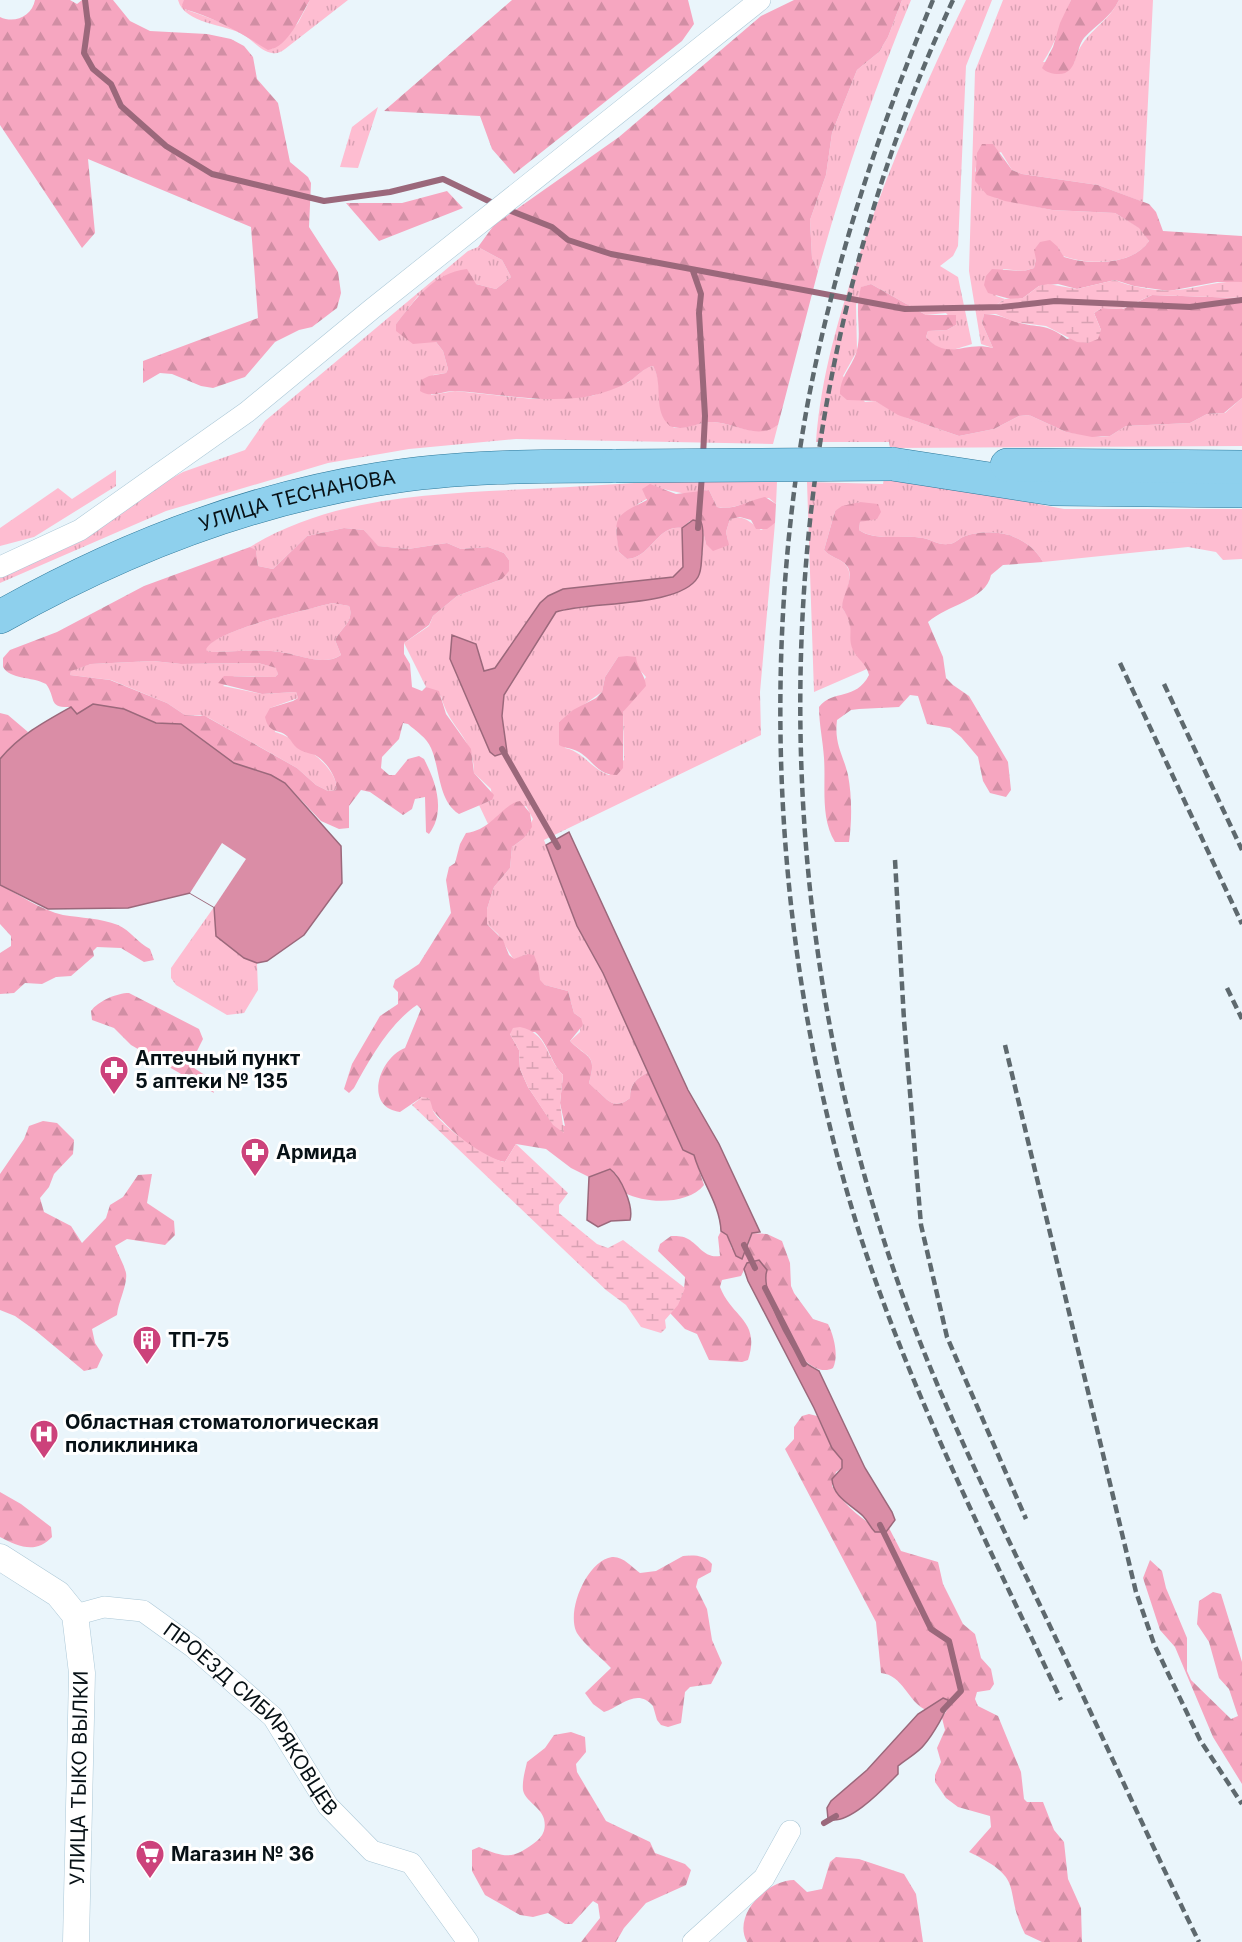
<svg xmlns="http://www.w3.org/2000/svg" width="1242" height="1942" font-family="Inter,sans-serif">
<style>
.grass{fill:url(#grass-tufts);fill-rule:evenodd}
.forest{fill:url(#forest-firs);fill-rule:evenodd}
.wetland{fill:url(#wetland-marsh)}
.water{fill:#da8da6;stroke:#9b687b;stroke-width:1.5}
.pier{fill:#eaf5fb}
.lines{fill:none;stroke-linecap:round;stroke-linejoin:round}
.stream{stroke:#9b687b;stroke-width:6}
.minor-casing{stroke:#acc8d7;stroke-width:22}
.tertiary-casing{stroke:#acc8d7;stroke-width:27}
.primary-casing{stroke:#2d789a;stroke-width:34}
.minor{stroke:#fff;stroke-width:21}
.tertiary{stroke:#fff;stroke-width:26}
.primary{stroke:#8ed0ed;stroke-width:33}
.rail{stroke:#5e696e;stroke-width:4.5;stroke-dasharray:9 4.5;stroke-linecap:butt}
.primary-bridge-casing{stroke:#2d789a;stroke-width:34;stroke-linecap:butt}
.primary-bridge{stroke:#8ed0ed;stroke-width:33}
.labels{text-anchor:middle;dominant-baseline:central;stroke-width:6;stroke-linejoin:round;paint-order:stroke}
.street-label{font-size:20px;fill:#071116;stroke:#fff}
.poi-label{font-size:20px;font-weight:bold;fill:#071116;stroke:#fff;text-anchor:start}
</style>
<defs>
<pattern id="grass-tufts" width="24" height="20" patternUnits="userSpaceOnUse" patternTransform="scale(1.5)"><rect width="24" height="20" fill="#febdd1"/><path d="M3 7l-1-3M5 7V3M7 7l1-3M15 17l-1-3M17 17v-4M19 17l1-3" fill="none" stroke="#d8a1b3"/></pattern>
<pattern id="forest-firs" width="22" height="20" patternUnits="userSpaceOnUse" patternTransform="scale(1.5)"><rect width="22" height="20" fill="#f6a6c0"/><path d="M5 1l3.5 6h-7zM16 11l3.5 6h-7z" fill="#d18ea4"/></pattern>
<pattern id="wetland-marsh" width="20" height="14" patternUnits="userSpaceOnUse" patternTransform="scale(1.5)"><rect width="20" height="14" fill="#febdd1"/><path d="M1 5h8M5 5V1M11 12h8M15 12V8" fill="none" stroke="#d8a1b3"/></pattern>
</defs>
<rect width="100%" height="100%" fill="#eaf5fb"/>
<path class="grass" d="M178,0H184V9C205,16 227,24 247,35C256,40 262,45 272,49L298,23L310,0H348L285,49C281,52 277,54 272,53C262,52 252,40 244,35C226,24 184,24 178,0Z
M902,0H911C874,89 844,178 818,271L812,258L810,220L826,175L832,133L857,70L879,52L888,37Z
M966,0H992L966,66L958,246L953,256L940,266L958,277L972,344C951,350 944,357 926,337L928,331L947,330L956,325L946,313L926,315L871,284L862,287L856,305L857,351L843,376L865,402L875,401L907,418L959,436L994,429L1019,416L1029,415L1066,432L1101,437L1110,436L1126,426L1190,423L1207,414L1225,413L1242,398V446L890,448L889,442H816C821,373 841,309 863,244C892,160 927,79 966,0Z
M1003,0H1071C1062,21 1056,43 1043,62L1074,63C1083,30 1105,28 1119,0H1153L1143,202L1098,185L1022,174L1012,170L1001,152L977,162L975,171L996,198L1052,210L1115,213L1140,228L1149,241C1132,266 1089,265 1063,256L1058,247L1036,259L1034,268L1024,271L1003,269L996,296L1005,299L996,305V314H984L982,323L993,348L981,344L969,271L975,71Z
M378,107L358,168L340,167L352,127Z
M478,247L502,260L511,277L496,289L476,284L418,296L396,324L428,341L436,342L443,351L448,369L446,373L433,375L431,395L455,391L533,399L592,396L629,382L646,368L653,366C666,390 650,401 674,428C687,429 698,422 712,422C734,422 756,440 778,425L773,444L516,439L409,449L328,463L166,511L0,583V573L183,472L245,450L265,421L468,251Z
M116,470V486L34,537L0,546V528L58,488L72,499Z
M884,478L902,479L1064,509H1242V559L1223,560L1216,552L1188,547L1043,562C1027,534 994,527 965,536C959,538 955,544 949,544C937,545 933,540 923,538C902,534 877,542 859,530L860,522L869,519L860,502L835,511L824,550C830,557 839,558 845,564C856,575 844,595 842,608L851,620L852,643L867,669L814,692L807,482L883,484Z
M675,481L777,482L776,504L769,498C750,499 733,511 717,507L709,490L686,494L663,489L638,504L616,528L619,552L627,559C651,558 657,524 682,528L683,567L673,577L563,589L540,603L495,668L484,671L506,745L502,716L504,695L556,612C586,603 686,605 698,576C704,562 702,544 703,529L706,544L728,541L726,532L730,519C745,514 750,523 761,530L775,523L760,692L761,735L544,840L577,926L603,973L649,1072C636,1078 630,1084 630,1098C616,1109 610,1103 600,1093C596,1089 592,1088 589,1083C597,1054 589,1059 570,1041L580,1032L581,1018L574,1013L568,991L545,985L539,980V972L527,954L514,960L498,934L487,924V909L494,887L510,868L512,847L523,839L533,819L526,806L503,813L488,824L479,805L492,800L491,789L474,773C474,736 449,729 441,696L426,687L404,643L429,626L433,616L457,596L502,579L509,560L504,553L488,547L461,549L447,543L408,549L377,546L364,530L344,528L307,536L273,569L258,566L256,551L250,547C333,496 434,494 529,489C577,487 626,483 675,481ZM618,657L637,667L646,677L623,712L624,760L609,775C591,769 584,752 565,748L559,729V722L602,692L605,677Z
M332,603L349,606C355,621 341,628 335,640L341,655C325,666 302,656 286,653C260,648 235,652 210,652L205,650C211,631 311,609 332,603Z
M153,661L181,664L258,663L277,668L278,674L275,677L234,676L223,686L262,694L296,692L298,698L270,708L275,732C294,737 340,767 336,790L328,791L316,785L297,768L209,718L200,715H185L167,703L111,680L70,675L71,670L91,664Z
M214,907L217,936L244,958L257,963L258,990L244,1013L227,1015L176,985L171,978V968Z"/>
<path class="forest" d="M35,0H70L77,4L82,0H113L130,21L150,31L207,34L231,39L244,46L253,57L257,79L278,103L290,162L308,177L311,183L309,227L338,272L341,293L337,308L312,327L299,330L275,342L245,377L239,379L213,388L201,386L172,374L160,373L143,383V361L258,318L251,227L88,159L95,233L82,248L0,125V17C15,24 32,16 35,0Z
M184,0H310C300,16 289,47 268,50C239,32 216,18 184,9L182,5Z
M512,0H688L694,24L682,41L514,174L492,149L480,116L384,111Z
M794,0H902L888,37L879,52L857,70L832,133L826,175L810,220L812,258L818,271L778,425C757,441 734,422 712,422C697,422 685,432 670,426C652,411 664,385 653,366C643,368 638,376 630,381C619,388 603,393 591,396C547,404 500,394 456,391C444,390 431,399 420,391L421,380L429,376L446,373L448,369L443,351L436,342L413,344L396,331V324C416,299 433,273 467,269L476,284L496,289L511,277L502,260L478,247L494,225L619,137L761,16Z
M1071,0H1119C1111,17 1097,24 1084,38C1075,49 1078,74 1059,74C1052,74 1046,72 1042,68L1053,47L1060,23Z
M982,144H993L1012,170L1022,174L1098,185L1149,204L1156,212L1163,231L1242,236V282H1217L1169,291L1134,286L1115,280L1077,289L1058,284L1039,286L1023,298L1014,300L988,293L984,285L986,276L992,269L1024,271L1034,268L1036,259L1034,250L1040,242L1050,240L1058,247L1064,257C1089,265 1132,266 1149,241L1139,228L1115,213L1052,210L1005,201L987,195L975,181L977,153Z
M447,191L463,208L379,241L346,203H402Z
M871,284L926,315H956V325L947,330L928,331L926,337C948,362 965,340 993,348L982,323L984,314C997,314 1005,318 1017,322C1039,329 1045,322 1067,339L1101,330L1094,313L1102,308L1123,309L1152,295L1242,298V398L1224,413L1207,414L1190,423L1126,426L1110,436L1092,437L1066,432L1029,415L1019,416L994,429L959,436L898,415L875,401L847,400L840,394C840,376 853,366 857,350C862,330 854,311 861,287Z
M650,484L676,494L709,490L717,507C733,511 749,500 765,497L776,504L775,523L767,529H756L751,520L740,517L730,519L726,532L729,545L713,551L706,544L701,522L690,521L682,528C657,524 651,558 627,559L619,552C613,516 615,516 647,500L642,489Z
M860,502L878,504L881,512L877,519L860,522L859,530C876,542 902,534 923,538C933,540 937,545 949,544C955,544 959,538 965,536C994,527 1027,534 1043,562L1003,565L991,575C986,600 947,605 928,622L943,657L946,678L953,685L969,696L1008,762L1011,790L1006,797L990,793L983,781L978,757L961,737L950,728L927,724L918,696L910,695L899,707L859,709L851,710L837,720C834,744 843,754 848,775C852,796 852,821 849,842H835C820,818 826,785 824,758C823,741 819,724 819,707C833,689 856,701 869,675C866,663 858,660 853,650C846,635 857,628 842,608C842,594 858,574 844,563C838,558 830,557 824,550L835,511L842,506Z
M344,528L364,530L378,546L408,549L447,543L461,549L488,547L504,553L509,560V571L502,579L457,596L433,616L429,625L404,643V654L410,664L412,687L422,691L426,687L439,691L446,714L471,749L474,773L494,795L492,800L459,814C438,801 440,768 431,748C427,738 416,731 408,724L403,723L399,739L382,757L381,768L389,775H395L408,759L419,756L424,759C436,782 446,811 429,834L426,832L425,797L415,799L412,809L403,815L370,792L361,790L349,806V828L339,829L321,821L285,783L271,775L234,763L181,724L156,723L124,709L93,704L77,714L71,707C47,708 57,699 46,684C31,676 11,680 3,667V658L10,650L57,632L144,586L250,547L256,550L258,566L273,569L307,536ZM332,603L349,606C355,621 341,628 335,640L341,655C326,666 302,656 286,653C260,648 235,652 210,652L206,650C211,631 311,609 332,603ZM153,661L181,664L258,663L276,668L278,674L275,677L224,676L218,683L262,694L296,692L298,698L293,701L270,708L265,717C269,735 279,728 288,737C292,741 293,745 297,748C302,752 309,753 315,755C326,761 338,778 336,790L328,791L316,785L297,768L205,716L185,715L167,703L110,680L70,675L71,671L91,664Z
M627,656L636,657C637,669 645,674 646,686L623,712V768L617,775C596,775 593,759 577,751C571,748 564,748 559,745V722L573,710L596,698L602,692L605,677L618,657Z
M0,713L8,715L28,732L0,759Z
M520,801L530,813L532,827L523,839L512,847L510,868L494,887L487,909V924L503,940L509,955L514,959L527,954L534,955L538,965L540,980L545,985L568,991L574,1013L581,1018L583,1025L570,1041C589,1060 597,1054 589,1083C593,1088 596,1089 600,1093C610,1103 616,1109 630,1098C630,1084 636,1078 649,1072L683,1150L694,1155L704,1185C688,1205 646,1204 625,1193L616,1174L610,1169L589,1177L571,1168L546,1149L516,1144L505,1162C479,1158 454,1133 436,1114C430,1108 431,1103 422,1097L400,1112C363,1107 379,1058 405,1048L421,1009L417,1005C390,1023 369,1060 354,1088L349,1093L344,1089L352,1064L380,1016L398,1004V992L393,987L395,980L419,964L451,913L446,880L449,867L455,863L460,844L466,833C492,830 502,804 520,801ZM535,1032C549,1044 550,1062 563,1075L560,1103L565,1126L550,1120L528,1087L520,1069L519,1050L510,1034Z
M0,885C20,895 41,910 63,915C81,918 100,918 118,925C131,931 137,942 150,949L154,960L144,962L121,948L97,947L93,951L94,956L71,976L56,977L42,984L25,983L14,993L0,994V953L11,946V936L0,924Z
M129,993L199,1029L203,1039L194,1057V1068L208,1077L214,1093L131,1045L114,1028L92,1020L91,1011C98,1001 117,993 129,993Z
M43,1121L57,1123L74,1140L73,1154L54,1174L49,1187L40,1198L44,1212L71,1226L82,1243L106,1218L110,1205L123,1197L138,1175L152,1174L147,1203L174,1221L175,1235L165,1245L127,1239L115,1246C118,1255 124,1264 126,1273C128,1284 118,1302 117,1315L92,1329L95,1343L103,1355L97,1368L84,1371L36,1331L15,1316L0,1310V1174L24,1139L29,1126Z
M721,1231L727,1235L732,1249L748,1246L752,1233L767,1234L782,1241L790,1263L791,1286L794,1293L813,1319L828,1324C834,1336 839,1356 833,1368C802,1385 759,1294 767,1270L747,1264L741,1276L722,1280L720,1287C732,1318 761,1320 748,1360L742,1362L709,1360L697,1334L685,1329L670,1313C680,1303 685,1291 685,1277L658,1251L660,1244L671,1236C675,1236 682,1236 686,1238C698,1243 704,1259 720,1256L718,1237Z
M809,1414L817,1416L832,1448L842,1460V1468L836,1472L832,1486C842,1503 868,1526 886,1532L889,1528L901,1551L938,1562L943,1584L963,1624L975,1634L981,1658L991,1669L994,1684L990,1690L977,1692L975,1699L978,1706L998,1716L1021,1772L1024,1799L1027,1802H1043L1054,1830L1064,1842L1068,1879L1081,1908L1082,1942H1042L1025,1934C1002,1888 1028,1880 969,1852L991,1827L990,1816L958,1807L946,1798L935,1782V1775L941,1762L937,1748L945,1730L942,1718L949,1707L942,1698L926,1710C908,1702 903,1675 881,1673L876,1622L785,1449L794,1439V1427L802,1416Z
M0,1492L21,1504L51,1527L52,1537C36,1554 19,1547 0,1537Z
M683,1556C694,1555 705,1555 712,1564L711,1572L698,1579L696,1587L707,1609L712,1640L722,1663L711,1684L690,1687L685,1692L681,1723L668,1727L661,1725L657,1720L653,1706C637,1687 620,1707 604,1712L593,1704L585,1693L611,1668C603,1659 580,1641 576,1631C567,1609 587,1561 612,1557C623,1556 632,1567 640,1573L656,1571Z
M1150,1560L1162,1571L1166,1588L1187,1638V1671L1191,1680L1231,1719L1238,1716L1229,1689L1219,1678L1209,1642L1197,1624L1199,1601L1213,1592L1221,1594L1242,1662V1784L1213,1737L1175,1647L1160,1630L1143,1578Z
M571,1732L585,1737L586,1752L576,1764L577,1772L606,1821L650,1842L655,1853L685,1864L691,1870L686,1885L646,1903L624,1928L616,1942H581L600,1918L598,1904L593,1901L572,1924H565L548,1913L533,1917L520,1915L485,1895L472,1871V1850L479,1847C508,1859 514,1859 538,1840C544,1834 546,1828 544,1819C541,1807 525,1801 523,1790C522,1781 525,1771 527,1762L545,1748L554,1735Z
M836,1857L859,1859L904,1874L916,1894L923,1942H747C732,1915 767,1880 794,1880L807,1892L822,1889L830,1862Z"/>
<path class="wetland" d="M1115,280C1131,287 1160,292 1176,290C1199,288 1218,280 1242,282V298L1152,295L1122,309L1102,308L1094,313L1101,330L1098,339L1088,343L1077,342L1046,326L1015,322L996,314V305L1005,299L1023,298L1039,286L1048,284L1077,289Z
M520,1027C548,1033 546,1058 563,1075L560,1103L564,1133L553,1125L528,1087L520,1069L519,1050L510,1034L513,1028Z
M422,1097L429,1098C431,1102 432,1107 433,1111C441,1126 488,1160 505,1162L516,1144L568,1193L559,1205V1213L597,1244L608,1248L623,1240L685,1288L678,1305L665,1320L666,1328L661,1333L641,1327L626,1305L606,1290L412,1105Z"/>
<path class="water" d="M693,520L701,522C705,531 702,545 702,554C701,562 702,570 698,577C680,608 589,601 556,612L504,695L502,716L507,752L495,756L490,752L450,659L452,635L476,644L484,671L495,668L540,603L548,596L563,589L673,577L683,567L682,528Z
M93,704L124,709L156,723L181,724L234,763L271,775L285,783L341,846L342,883L304,935L267,961L257,963L244,958L216,936L214,907L190,893L128,908L48,909L0,885V759C20,735 44,722 71,707L77,714Z
M569,832L688,1090L719,1144L760,1232L752,1233L742,1259L736,1256L727,1235L721,1231C720,1204 701,1181 694,1155L683,1150L603,973L577,926L546,845Z
M610,1169C621,1177 634,1206 630,1220L611,1221L598,1227L587,1220L589,1177Z
M759,1260L767,1270C760,1290 789,1346 803,1360C807,1365 814,1368 819,1371L865,1468L892,1512L895,1520L886,1532H875C870,1527 868,1521 863,1516C850,1504 833,1497 832,1479L842,1468V1460L832,1448L814,1408L748,1281L744,1269L747,1263Z
M943,1698L948,1700C949,1709 931,1737 924,1745C918,1753 906,1759 898,1766V1774C884,1788 848,1827 828,1819L827,1808L831,1801L867,1770L918,1714Z"/>
<path class="pier" d="M222,843L246,859L214,907L190,893Z"/>
<g class="lines">
<path class="stream" d="M85,0L88,24L84,53L93,69L111,84L121,106L166,146L212,174L324,201L390,192L443,179L497,205
M506,209L552,227L568,240L611,254L905,309L1002,307L1055,301L1190,307L1242,300
M693,271L701,294L699,313L705,416L703,456
M698,528L702,475
M502,749L558,847
M744,1245L755,1268
M765,1288L804,1364
M880,1525L931,1629L949,1641L961,1691L943,1710
M824,1823L836,1816"/>
<g class="minor-casing">
<g id="minor">
<path d="M0,567L80,530L247,412L372,309L760,0"/>
<path id="s1" d="M75,1615L104,1607L143,1611L193,1647L273,1717L328,1806L372,1851L411,1863L468,1942"/>
<path d="M693,1942L764,1878L790,1831"/>
</g>
</g>
<g class="tertiary-casing">
<path id="tertiary" d="M0,1557L58,1594L75,1615L82,1673L76,1942"/>
</g>
<g class="primary-casing">
<g id="primary">
<path d="M892,464L1053,489L1242,491"/>
<path d="M1007,465L1242,467"/>
<path id="s2" d="M0,617C117,551 246,500 379,479C457,466 537,466 616,466"/>
</g>
</g>
<use href="#minor" class="minor"/>
<use href="#tertiary" class="tertiary"/>
<use href="#primary" class="primary"/>
<path class="rail" d="M933,0C878,131 833,267 807,407C758,680 777,971 860,1235C912,1396 989,1547 1061,1700
M953,0C758,420 752,917 922,1347C962,1448 1012,1546 1059,1645C1106,1744 1151,1844 1199,1942
M1120,663L1242,924
M1164,684L1242,850
M895,860L904,1020L921,1225L947,1337L1026,1519
M1227,988L1242,1019
M1005,1045L1136,1592L1154,1644L1200,1740L1242,1804"/>
<g class="primary-bridge-casing">
<path id="primary-bridge" d="M616,466L892,464"/>
</g>
<use href="#primary-bridge" class="primary-bridge"/>
</g>
<defs>
<g id="pharmacy-pin" transform="scale(1.5)"><path d="M0 17L-7.5 6A9.5 9.5 0 1 1 7.5 6Z" fill="#cc427b" stroke="#fff"/><path d="M-2-6h4v4h4v4h-4v4h-4v-4h-4v-4h4Z" fill="#fff"/></g>
<g id="building-pin" transform="scale(1.5)"><path d="M0 17L-7.5 6A9.5 9.5 0 1 1 7.5 6Z" fill="#cc427b" stroke="#fff"/><path d="M-4-6H4V6H1V3H-1V6H-4ZM-2.5-4.3h1.7v1.8h-1.7ZM.8-4.3h1.7v1.8H.8ZM-2.5-1h1.7V.8h-1.7ZM.8-1h1.7V.8H.8Z" fill="#fff"/></g>
<g id="hospital-pin" transform="scale(1.5)"><path d="M0 17L-7.5 6A9.5 9.5 0 1 1 7.5 6Z" fill="#cc427b" stroke="#fff"/><path d="M-5-5h3v3.5h4V-5h3V5h-3V1.5h-4V5h-3Z" fill="#fff"/></g>
<g id="supermarket-pin" transform="scale(1.5)"><path d="M0 17L-7.5 6A9.5 9.5 0 1 1 7.5 6Z" fill="#cc427b" stroke="#fff"/><path d="M-6-5.5h2.5l.6 2H6L4.5 2H-2.5L-4.4-4H-6ZM-1.5 3.2a1.3 1.3 0 1 0 .1 0ZM3 3.2a1.3 1.3 0 1 0 .1 0Z" fill="#fff"/></g>
</defs>
<g fill-rule="evenodd">
<use href="#pharmacy-pin" x="114" y="1070"/>
<use href="#pharmacy-pin" x="255" y="1152"/>
<use href="#building-pin" x="147" y="1340"/>
<use href="#hospital-pin" x="44" y="1434"/>
<use href="#supermarket-pin" x="150" y="1854"/>
</g>
<g class="labels">
<g class="street-label">
<text stroke="none"><textPath href="#s2" startOffset="321">УЛИЦА ТЕСНАНОВА</textPath></text>
<text stroke="none"><textPath href="#s1" startOffset="224">ПРОЕЗД СИБИРЯКОВЦЕВ</textPath></text>
<text transform="translate(79 1778) rotate(-89)">УЛИЦА ТЫКО ВЫЛКИ</text>
</g>
<g class="poi-label">
<text x="135" y="1058">Аптечный пункт<tspan x="135" dy="23">5 аптеки № 135</tspan></text>
<text x="276" y="1152">Армида</text>
<text x="168" y="1340">ТП-75</text>
<text x="65" y="1422">Областная стоматологическая<tspan x="65" dy="23">поликлиника</tspan></text>
<text x="171" y="1854">Магазин № 36</text>
</g>
</g>
</svg>
